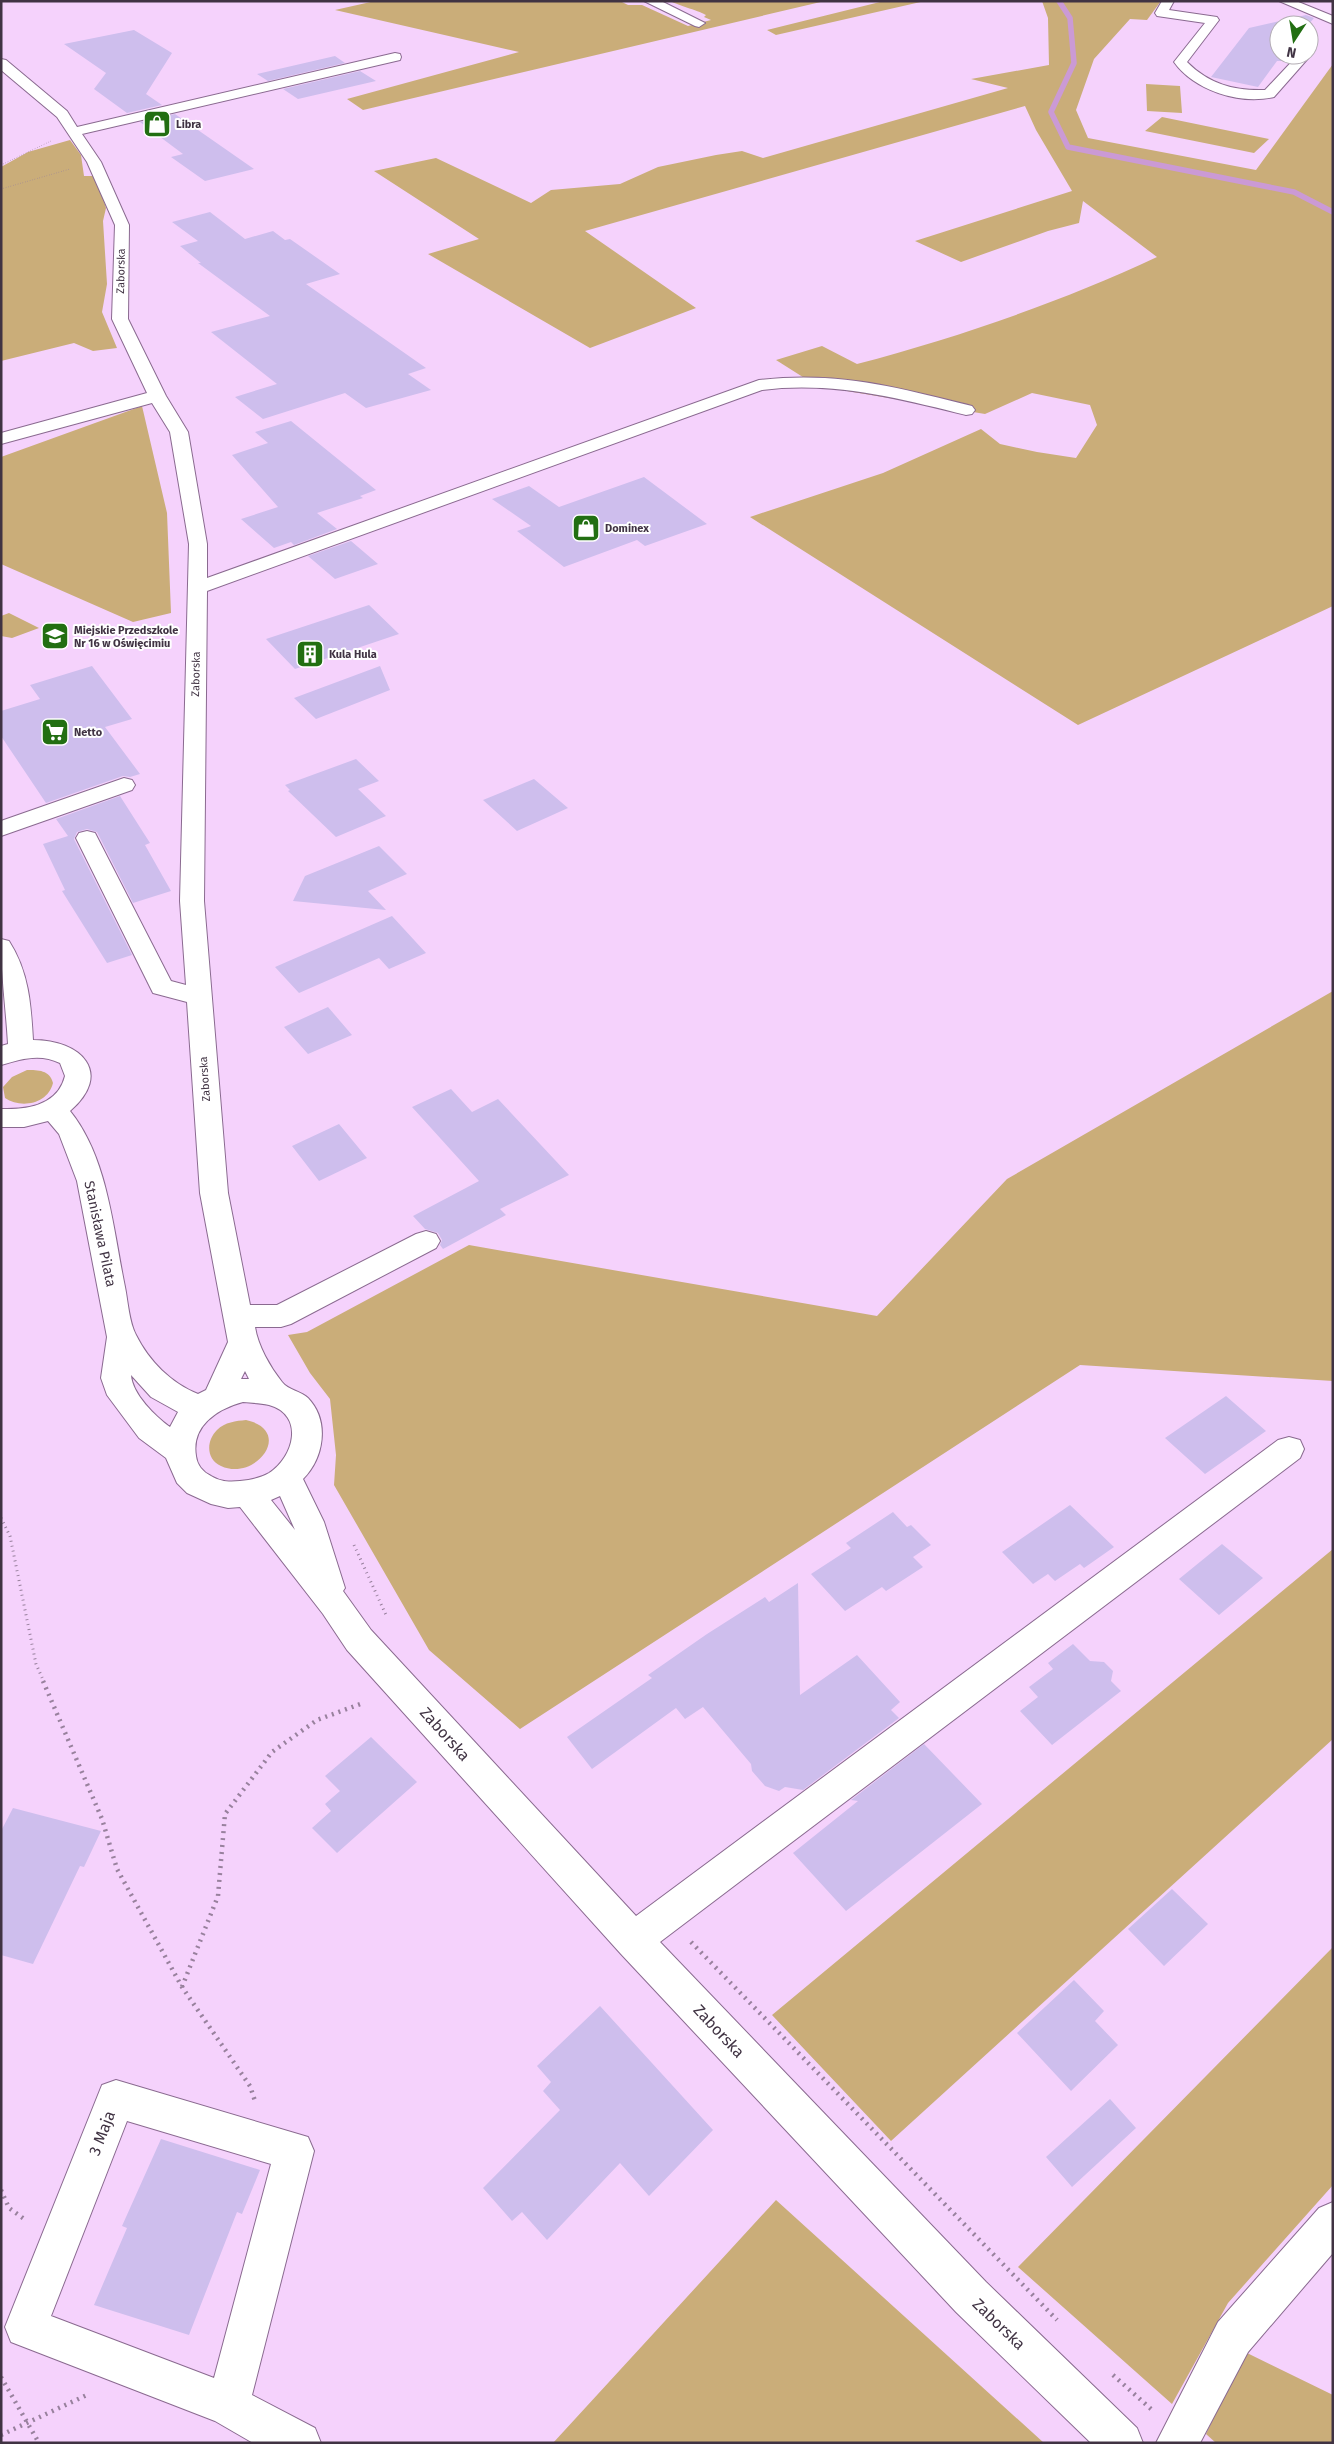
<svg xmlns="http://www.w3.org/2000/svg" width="1334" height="2444" font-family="'Fira Sans',sans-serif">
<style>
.green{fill:#caad79}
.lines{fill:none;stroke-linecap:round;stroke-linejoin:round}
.stream{stroke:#cb9ad5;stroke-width:5.5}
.building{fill:#cebeed}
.minor-casing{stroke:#8a6a90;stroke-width:2}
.path-far2{stroke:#98819d;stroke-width:1;stroke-dasharray:0.5 2;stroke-linecap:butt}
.path-far1{stroke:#98819d;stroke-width:3;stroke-dasharray:1 4;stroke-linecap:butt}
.path{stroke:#98819d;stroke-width:4.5;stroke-dasharray:2 5;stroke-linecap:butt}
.minor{fill:#fff;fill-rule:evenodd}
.labels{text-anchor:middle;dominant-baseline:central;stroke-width:4;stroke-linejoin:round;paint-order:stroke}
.far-poi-label{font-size:11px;font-weight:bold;fill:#403343;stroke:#fff;text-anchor:start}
.far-street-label{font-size:11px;fill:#403343;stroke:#fff}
.street-label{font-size:14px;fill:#403343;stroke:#fff}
.near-street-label{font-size:16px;fill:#403343;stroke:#fff}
</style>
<rect width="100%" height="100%" fill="#f5d2fc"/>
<path class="green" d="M375,1H620L628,5H642L688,26L711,20L704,17L706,15C702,12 678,5 670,1H825L363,110L347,99L519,52L335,10Z
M884,1H925L776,35L767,30Z
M1042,1H1161L1147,20L1130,19L1094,59L1076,110L1088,138L1256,170L1333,64V606L1078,725L750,517L883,473L981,429L1000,444L1037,452L1076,458L1097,425L1090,405L1032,393L985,414L817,386L776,360L822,346L857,364C959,337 1061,302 1157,257L1083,201L1079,223L1048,231L961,262L915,241L1072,191L1036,130L1025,106L585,231L696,308L590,348L428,254L479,239L374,171L436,158L531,203L551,190L620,184L658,167L716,155L742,151L763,158L1008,88L971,79L1049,65L1048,18Z
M1146,84L1180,86L1182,113L1147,111Z
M1162,117L1269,139L1254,153L1145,131Z
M70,140L81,155L84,176H93L98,181L106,208L103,221L107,284L102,312L117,348L93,351L74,343L1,361V167L28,152Z
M142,406L167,513L171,613L133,622L1,564V457Z
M9,613L39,628L12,638L1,636V616Z
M1333,991V1381L1080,1365L520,1729L429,1650L334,1485L336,1455L330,1399L310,1373L288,1335L307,1332L469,1245L877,1316L1007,1179Z
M27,1070C38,1070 50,1070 53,1083C48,1104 21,1109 5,1098L3,1087L12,1077Z
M246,1420C295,1431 255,1482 221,1466C206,1459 206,1441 217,1430C225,1422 236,1421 246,1420Z
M1333,1549V1739L891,2141L772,2015Z
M1333,1947V2185L1228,2303L1172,2404L1018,2267Z
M776,2200L1044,2443H553Z
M1245,2352L1333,2395V2443H1216L1206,2434Z"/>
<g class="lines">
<path class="stream" d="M1059,1L1070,18L1074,63L1051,112L1068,147L1294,192L1333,212"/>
</g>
<path class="building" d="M1306,15L1314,18L1308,25H1279V55H1287L1282,61H1277L1258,87L1211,77L1249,28Z
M134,30L172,53L146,94L162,105L127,113L94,89L106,73L64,44Z
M335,56L345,63L268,81L257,74Z
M360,71L376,81L298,99L283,89Z
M175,114L254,169L205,181L171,157L183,154L140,122Z
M210,212L245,239L273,231L285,240L290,239L340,274L306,284L426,368L408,374L431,390L366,408L345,393L263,419L235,397L277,384L211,332L270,316L198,263H201L180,246L198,241L172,222Z
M291,421L376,490L360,496L363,498L317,513L337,529L294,545L291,542L274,548L241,519L278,507L232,455L268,443L255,432Z
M644,477L707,524L645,546L637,540L564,567L517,531L531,526L492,499L529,486L559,507Z
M351,541L378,564L335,579L308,556Z
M369,605L399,634L295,669L266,639Z
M92,666L132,719L105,727L140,774L130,777L123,776L46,803L1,736V711L40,699L30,685Z
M380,666L390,690L316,719L294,698Z
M356,759L379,781L358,789L386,816L336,837L288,791L290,790L285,785Z
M534,779L568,808L517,831L483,800Z
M120,796L150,843L145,845L171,891L133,903L97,832L87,829L77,832L74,839L132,955L107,963L62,891L65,890L43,844L68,836L56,819Z
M379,846L407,874L368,891L386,910L293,901L305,876Z
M392,916L426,953L389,969L379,958L299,993L275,967Z
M328,1007L352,1035L308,1054L284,1027Z
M451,1089L472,1112L498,1099L569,1175L500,1209L506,1215L443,1249L440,1245L442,1240L438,1233L425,1229L413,1216L479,1181L412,1107Z
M339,1124L367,1158L319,1181L292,1146Z
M1226,1396L1266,1431L1205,1474L1165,1438Z
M1070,1505L1114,1547L1084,1568L1080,1564L1055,1581L1048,1574L1033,1584L1002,1552Z
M893,1512L907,1527L911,1525L931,1545L913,1557L923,1567L886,1591L882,1587L845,1611L811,1574L851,1548L846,1543Z
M1222,1544L1263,1578L1219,1615L1179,1579Z
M798,1583L800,1695L857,1655L900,1702L891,1710L899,1718L803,1790L785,1787L779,1791L765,1786L752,1771L751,1764L703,1707L685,1719L676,1708L592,1769L567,1737L652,1678L648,1675L707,1634L765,1597L769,1602Z
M1073,1644L1090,1661L1104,1662L1113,1671L1111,1681L1121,1691L1052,1745L1020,1711L1038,1697L1029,1687L1053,1669L1048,1663Z
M371,1737L417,1782L337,1853L312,1828L331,1811L325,1804L340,1791L325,1776Z
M924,1744L982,1804L846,1911L793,1853L858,1801L851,1800Z
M13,1808L101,1831L84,1867L80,1866L33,1964L1,1955V1831Z
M1172,1889L1208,1924L1164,1966L1128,1929Z
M1074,1980L1104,2011L1095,2021L1118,2045L1071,2091L1017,2033Z
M600,2006L713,2130L649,2196L620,2163L547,2240L522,2212L512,2221L483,2188L560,2110L543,2091L551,2082L537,2066Z
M1110,2099L1136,2128L1072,2187L1046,2157Z
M161,2139L260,2170L242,2214L237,2212L189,2335L94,2305L127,2228L122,2226Z"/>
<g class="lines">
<g class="minor-casing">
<path id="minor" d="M644,1H661L705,23L699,27L695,26Z
M1162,1H1174L1169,10L1217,17L1219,20L1187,62C1209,84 1234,91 1265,90L1298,55H1309V52L1311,55L1274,97C1239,105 1194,90 1174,62L1205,23L1157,16L1155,13Z
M1279,1H1296L1333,16V24Z
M395,53L400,54L401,57L400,60L82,134L101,162L129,225L128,319L166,396L188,432L207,544V578L759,380C838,371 896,387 972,406L975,410L972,414L966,415C898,398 832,381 762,390L207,591L204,901L228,1193L250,1305H277L416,1234L426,1231L436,1234L440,1241L436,1248L291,1324L281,1327H255C258,1346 270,1367 282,1382C288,1390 301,1391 308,1398C330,1421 324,1458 303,1479L324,1522L345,1588L343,1591L371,1630L636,1916L1278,1440L1289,1437L1300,1440L1304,1449L1300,1458L660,1942L986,2282L1137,2428L1143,2443H1091L956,2312L621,1954L347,1650L323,1614L240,1507L228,1508L211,1504L187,1493L177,1483L166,1458L139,1438L107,1395L101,1378L107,1337L77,1181L59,1134L48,1121L24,1127H1V1109C28,1110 58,1105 65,1076L60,1063C40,1053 21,1059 1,1065V1046L8,1044C6,1009 1,975 1,939L9,941C29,972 31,1005 33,1040C81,1040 114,1073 70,1111C108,1158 113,1229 125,1287C128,1302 129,1322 136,1335C149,1361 171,1383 198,1394L206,1390L228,1342L200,1193L187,1002L153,993L76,838L79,833L87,831L95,833L171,981L186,985L180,901L189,544L170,432L152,403L1,444V433L147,393L112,319L115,225L87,162L57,117L1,70V59L6,60L67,111L77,127ZM245,1371L249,1379H241ZM131,1375L151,1397L178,1412L170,1427C156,1417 132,1394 131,1375ZM243,1402C252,1403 261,1403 269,1405C305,1415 294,1457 269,1473C260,1478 251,1480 240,1481C230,1482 221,1482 211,1476C203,1472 197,1465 196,1456C191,1426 217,1409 243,1402ZM280,1496L295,1530L271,1500Z
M124,778L132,780L135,785L132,790L1,836V821Z
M116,2080L308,2137L314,2151L252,2395L315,2428L321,2443H253L215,2421L11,2342L5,2327L102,2085ZM127,2121L271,2164L214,2378L51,2316Z
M1333,2202V2253L1248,2352L1200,2443H1156L1218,2322L1319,2208Z"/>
</g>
<path class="path-far2" d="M1,165L51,141
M1,189L70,169"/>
<path class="path-far1" d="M1,1518L10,1536L36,1664L44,1682
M354,1545L386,1615"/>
<path class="path" d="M43,1681L102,1819L117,1869L182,1987L250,2086L255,2101
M691,1942L1057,2320
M182,1987L218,1896L225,1814L272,1752L317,1720L363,1703
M1,2190L9,2208L27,2221
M1113,2375L1151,2409
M1,2377L39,2443
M1,2435L89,2394"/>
<use href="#minor" class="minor"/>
</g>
<defs>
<g id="shop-square" transform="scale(1.4375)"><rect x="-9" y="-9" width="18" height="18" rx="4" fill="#226f12" stroke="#fff"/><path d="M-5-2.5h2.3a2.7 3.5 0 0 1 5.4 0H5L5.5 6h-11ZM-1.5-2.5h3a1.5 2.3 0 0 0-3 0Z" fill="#fff"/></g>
<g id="school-square" transform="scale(1.4375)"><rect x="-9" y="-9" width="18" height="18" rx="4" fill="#226f12" stroke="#fff"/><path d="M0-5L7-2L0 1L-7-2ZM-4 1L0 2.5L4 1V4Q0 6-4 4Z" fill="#fff"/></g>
<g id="building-square" transform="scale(1.4375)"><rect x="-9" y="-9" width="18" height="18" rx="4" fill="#226f12" stroke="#fff"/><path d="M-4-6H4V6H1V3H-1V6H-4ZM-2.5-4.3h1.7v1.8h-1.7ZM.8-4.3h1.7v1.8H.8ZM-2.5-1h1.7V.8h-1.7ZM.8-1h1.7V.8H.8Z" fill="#fff"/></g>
<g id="supermarket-square" transform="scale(1.4375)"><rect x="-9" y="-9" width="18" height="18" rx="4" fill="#226f12" stroke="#fff"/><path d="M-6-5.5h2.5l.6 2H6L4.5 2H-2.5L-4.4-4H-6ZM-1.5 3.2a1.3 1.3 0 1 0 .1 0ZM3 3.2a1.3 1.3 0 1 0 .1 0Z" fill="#fff"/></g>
</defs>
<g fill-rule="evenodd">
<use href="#shop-square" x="157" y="124"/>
<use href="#shop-square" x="586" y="528"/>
<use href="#school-square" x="55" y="636"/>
<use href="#building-square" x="310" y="654"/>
<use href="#supermarket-square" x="55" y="732"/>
</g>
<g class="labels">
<g class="far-poi-label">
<text x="176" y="124">Libra</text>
<text x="605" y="528">Dominex</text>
<text x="74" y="630">Miejskie Przedszkole<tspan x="74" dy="13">Nr 16 w Oświęcimiu</tspan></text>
<text x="329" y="654">Kula Hula</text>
<text x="74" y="732">Netto</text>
</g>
<g class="far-street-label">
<text transform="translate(121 271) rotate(-89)">Zaborska</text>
<text transform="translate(196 674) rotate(-89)">Zaborska</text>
<text transform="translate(205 1079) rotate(-94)">Zaborska</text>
</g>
<g class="street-label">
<text transform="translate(100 1234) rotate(78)">Stanisława Pilata</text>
</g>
<g class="near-street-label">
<text transform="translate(445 1734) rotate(48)">Zaborska</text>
<text transform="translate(719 2031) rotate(47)">Zaborska</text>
<text transform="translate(102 2133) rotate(-69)">3 Maja</text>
<text transform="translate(999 2324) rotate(44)">Zaborska</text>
</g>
</g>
<rect width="1334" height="2444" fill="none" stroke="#403343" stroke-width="5"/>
<g transform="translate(1294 40) rotate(192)"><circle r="24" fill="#ffffff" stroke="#b3adb4"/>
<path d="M0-4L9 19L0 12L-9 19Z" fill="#226f12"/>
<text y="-8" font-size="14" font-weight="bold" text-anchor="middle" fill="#403343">N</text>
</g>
</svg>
